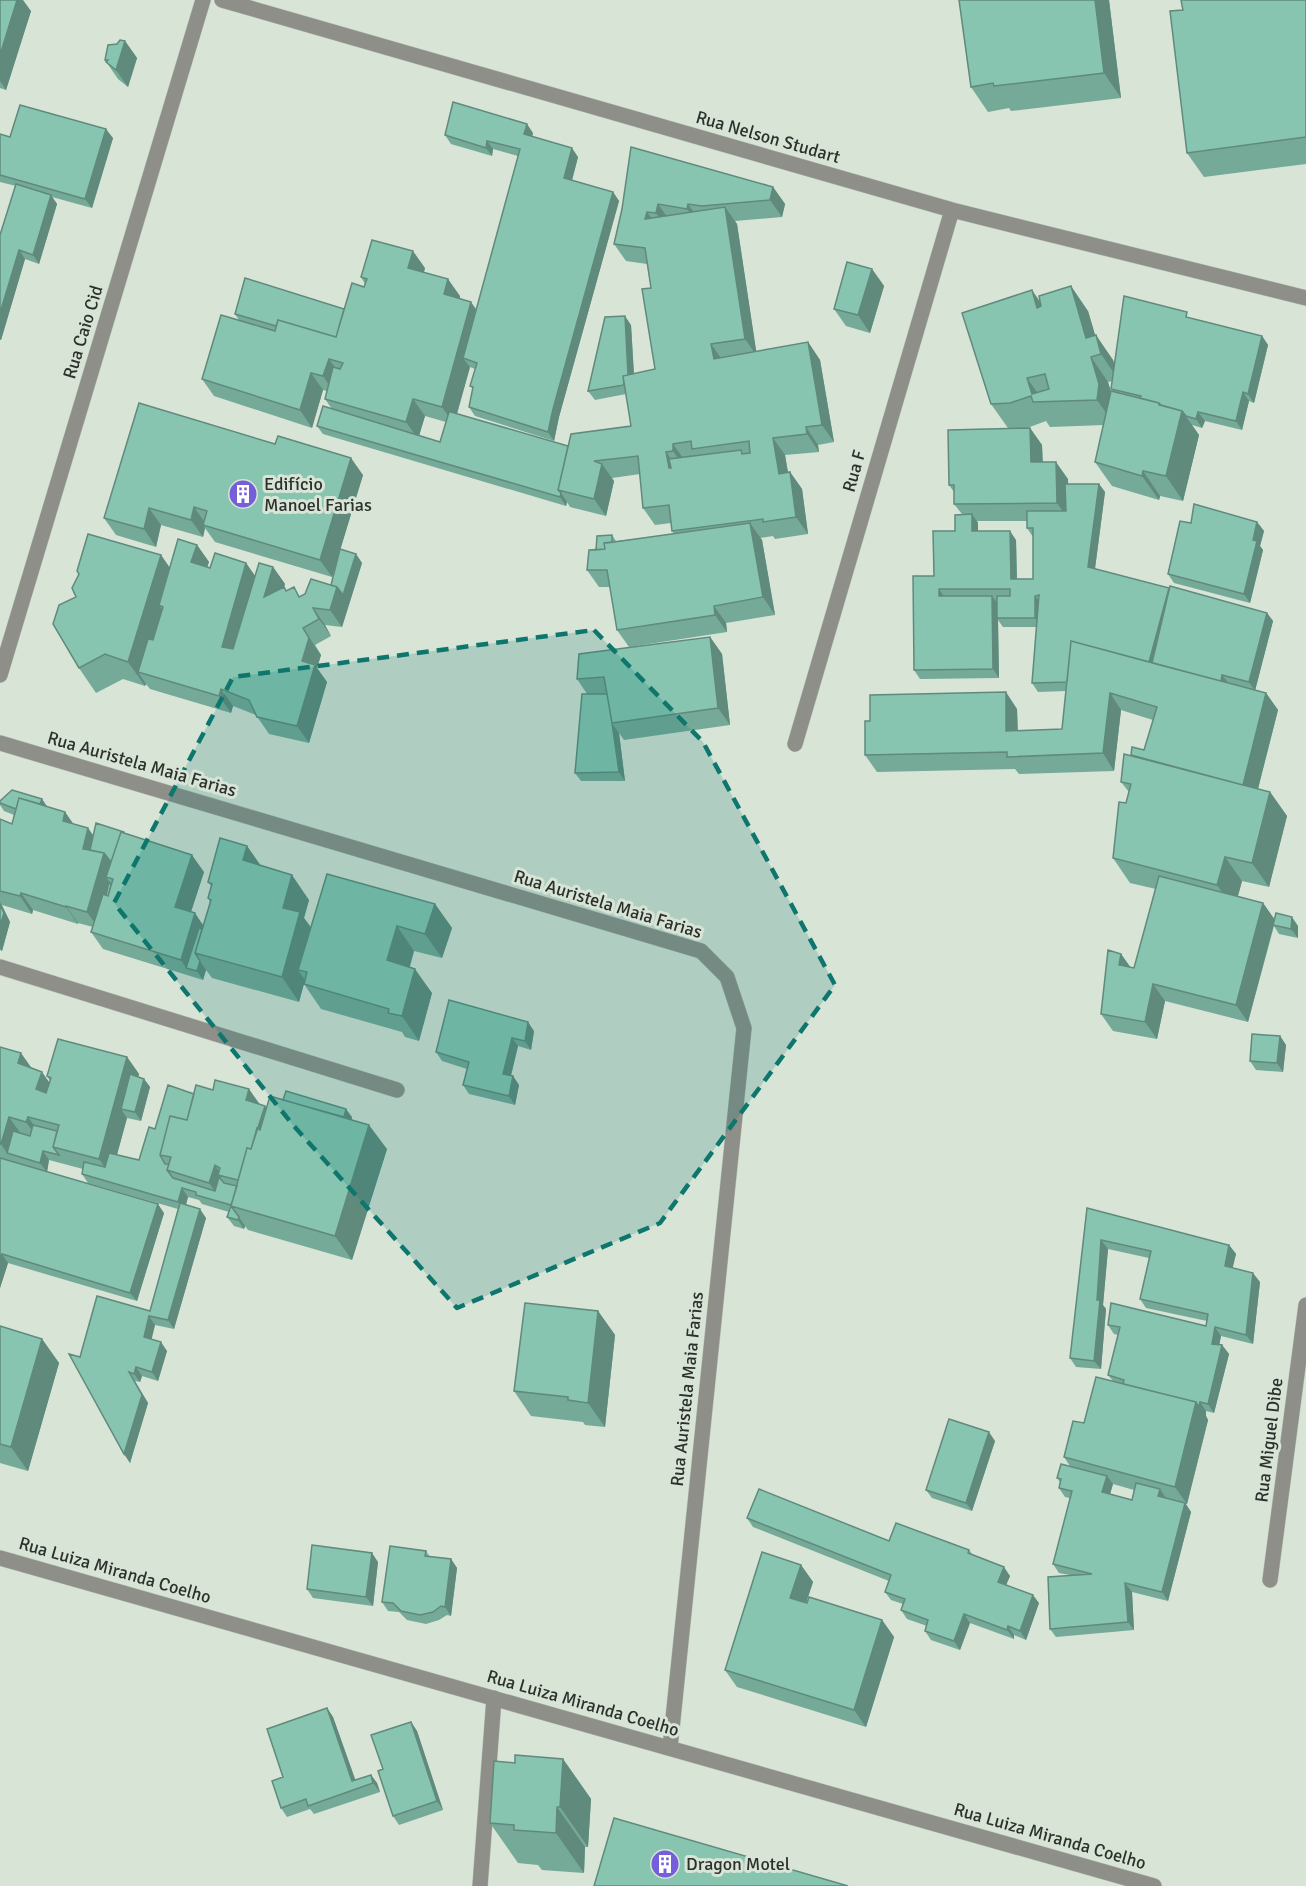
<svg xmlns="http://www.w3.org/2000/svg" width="1306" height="1886" font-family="Signika,sans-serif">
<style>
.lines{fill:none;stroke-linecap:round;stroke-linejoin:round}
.minor-casing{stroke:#b5c0b4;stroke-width:16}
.minor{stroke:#8e8f88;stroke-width:15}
.wall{fill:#75a998;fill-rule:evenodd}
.shaded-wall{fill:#5f8a7c}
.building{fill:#88c5b1;stroke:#5f8a7c;stroke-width:1.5;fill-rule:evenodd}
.marked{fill:#0f766e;fill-opacity:0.2;stroke:#0f766e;stroke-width:4.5;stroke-dasharray:12 8;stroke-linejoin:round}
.labels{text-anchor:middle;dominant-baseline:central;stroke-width:6;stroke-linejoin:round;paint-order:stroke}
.street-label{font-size:18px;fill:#2c312c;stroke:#d7e4d6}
.poi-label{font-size:18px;fill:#2c312c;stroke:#d7e4d6;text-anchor:start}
</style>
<rect width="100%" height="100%" fill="#d7e4d6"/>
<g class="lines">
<g class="minor-casing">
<path id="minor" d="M222,0L952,210L1306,298
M0,675L203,0
M0,743L701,951L727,977L744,1028L670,1748
M795,744L952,210
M0,967L397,1090
M0,1558L1154,1886
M1270,1580L1306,1305
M480,1886L494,1698"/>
</g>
<use href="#minor" class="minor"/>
</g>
<path class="wall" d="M0,0L31,11L6,90L0,88Z
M959,0H1109L1121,98L1011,111L1009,108L988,112L971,87Z
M1306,0V164L1204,177L1187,153L1183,10Z
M125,41L137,58L128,87L118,79L105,60L117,44Z
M533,133L532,137L578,157L572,181L613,192L619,201L559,417L554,441L475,416L469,407L473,389L470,386L475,369L470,367L457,414L568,446L631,426L626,394L595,400L588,391L631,325L634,374L655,369L651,288L647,264L626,261L614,244L622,209L773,187L785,204L782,217L735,221L737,224L756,352L808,342L820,360L834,442L818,445L819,452L785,455L788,472H790L802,489L808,534L775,539L773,536L760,538L762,540L775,615L726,623L727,632L629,647L617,630L610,587H599L587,570L596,550L612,535L616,541L674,534L672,531L671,523L655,525L643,508L640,474L612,478L614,481L606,516L570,507L567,502L566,506L323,434L317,426L332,409L325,399L327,391L323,390L312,428L214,396L202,379L239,320L235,314L344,309L364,287L365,284L361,277L425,268L424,272L460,296V298L477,310L518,156L493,149L492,156L451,144L445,135ZM425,416L446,422L440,442L419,436Z
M0,134L10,137L113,138L92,208L52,197L57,204L39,264L25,259L1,340H0V235L16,186L0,182Z
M872,269L884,286L870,333L846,326L834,309Z
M1041,302L1088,311L1095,335L1113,360L1115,365L1192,318L1262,336L1268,345L1254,403L1249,401L1242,430L1205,421L1202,428L1192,425L1199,435L1183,501L1160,496L1159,500L1112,486L1095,462L1104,425L1050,427L1046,421L1027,428H1008L991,404ZM1113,381L1111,389L1113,392H1111L1108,382Z
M139,403L363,475L340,549L356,554L362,563L342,627L325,625L331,636L315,645L321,655L317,668L327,682L309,743L269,734L256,715L233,706L231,713L150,689L146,684L145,686L123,679L96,693L79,668L161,555L170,568L197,545L209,562L207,567L210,568L246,563L255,576L273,567L285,584L284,587L287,591L294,587L300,597L331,585L338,558L332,577L215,542L205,528L203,537L161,525L156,547L116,535L104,518Z
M1030,428L1042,445L1043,462L1068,479V484H1099L1105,492L1095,569L1170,589L1267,613L1273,621L1255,690L1266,693L1278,710L1258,789L1270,792L1287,816L1269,887L1242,881L1238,896L1263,903L1274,919L1298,926V938L1279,934L1274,926L1248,1022L1165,1001L1157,1039L1113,1031L1101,1014L1121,954L1131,968H1134L1156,889L1130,883L1113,858L1129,792L1121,782L1131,755L1144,750L1153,720L1121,710L1114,771L1019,774L1015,769L877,772L865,755L1017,709L1018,731L1062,729L1066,691L1038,692L1032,683L1037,627H1003L998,620L999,678L920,679L914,670L934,576L962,514L954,504V492L949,485ZM977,521H1027V528L1033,537V579H1017L1016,540L978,531V523Z
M1257,522L1264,531L1260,546L1263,550L1250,603L1174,583L1168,574L1191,523Z
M710,637L722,654L730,725L624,740L619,733L625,781H581L575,773L587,694L577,679Z
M42,799L47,807L65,812L73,824L88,828L93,835L124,832L125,834L204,872L191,912L203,925L210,902L208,898L211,886L208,882L247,846L260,865L309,900L304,918L311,927L435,904L452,928L442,958L414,951L410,967L432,993L419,1041L405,1037L402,1032L321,1009L304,984L305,980L299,1002L212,978L206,970L203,980L103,949L91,932L93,927L78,923V924L33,910L32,914L2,905L10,922L2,951L0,950V819L12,824L14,815L4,811L0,805V801Z
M534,1031L531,1050L518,1046L511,1076H513L519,1085L515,1105L469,1094L463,1085L467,1069L442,1061L436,1052Z
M1280,1036L1286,1045L1283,1072L1256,1070L1250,1061Z
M0,1047L31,1068L49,1083L50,1081L47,1076L127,1057L139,1074L138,1077L144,1079L150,1087L141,1121L127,1118L117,1155L139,1160L155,1129L194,1094L260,1104L267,1108L352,1117V1120L387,1149L352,1260L248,1230L245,1226L244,1229L234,1226L227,1217L229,1212L202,1204L199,1200L188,1197L186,1205L206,1218L174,1329L155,1325L151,1339L167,1351L158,1381L142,1376L140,1382L135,1381L148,1403L130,1463L80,1357L150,1311L178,1209L88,1183L82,1174L83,1169L49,1160L47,1172L0,1158Z
M0,1158L164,1213L137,1301L8,1263L0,1288Z
M1087,1208L1229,1245L1236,1254L1232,1268L1260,1282L1253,1344L1221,1336L1219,1345H1222L1229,1354L1214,1413L1206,1411V1416L1208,1420L1187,1504H1186L1191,1512L1168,1601L1132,1592L1134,1630L1056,1637L1050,1629L1070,1575L1059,1573L1053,1564L1070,1498L1065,1497L1059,1488L1060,1482L1057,1478L1070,1466L1064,1457L1084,1423L1113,1381L1108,1375L1118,1335L1114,1334L1108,1325L1206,1326L1207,1321L1146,1308L1140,1299L1149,1258L1108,1249L1103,1305L1106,1309L1101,1369L1076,1367L1070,1358ZM1113,1484L1134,1490L1132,1500L1110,1494Z
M598,1311L615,1335L605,1427L585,1425L583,1422L531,1416L514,1391Z
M0,1326L42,1339L59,1363L28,1471L0,1463Z
M995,1441L972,1511L932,1498L926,1490Z
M747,1518L889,1541L969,1550L972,1554L1010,1576L1006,1585L1039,1603L1026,1640L1014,1635V1639L970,1623L960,1650L931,1640L925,1631L927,1626L907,1619L901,1610L903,1604L891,1600L885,1592L889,1581L753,1527Z
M426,1551L430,1557L451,1559L457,1568L451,1616L447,1615L439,1620L426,1624L407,1620L399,1612L388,1611L382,1602Z
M378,1562L373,1606L313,1598L307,1589Z
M801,1565L813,1582L806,1603L882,1620L894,1637L866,1727L737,1687L725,1670Z
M327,1708L333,1717L355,1780L371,1775L377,1783L380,1792L314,1814L310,1809L287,1817L281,1808L283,1777Z
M411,1722L417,1731L443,1810L399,1825L393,1816L383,1769Z
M563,1759L591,1799L588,1847H585L584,1873L542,1870L538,1865L518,1863L490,1823L515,1763Z"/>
<path class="shaded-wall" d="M17,0H23L31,11L6,90L0,81V55Z
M1095,0H1109L1121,98L1104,73Z
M125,41L137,58L128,87L116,70Z
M527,124L533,133L530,143L524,134Z
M106,129L113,138L92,208L85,199Z
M487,141L493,149L492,156L486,148Z
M572,148L578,157L570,187L564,178Z
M773,187L785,204L782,217L770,200Z
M613,192L619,201L559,417L554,441L548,432L553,409Z
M51,195L57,204L39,264L33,255Z
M658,204L670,221L668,230L656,213Z
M688,204L700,221L699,226L687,209Z
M725,207L737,224L757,356L745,339Z
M647,212L659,229L645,219Z
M19,250L25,259L1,340L0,339V313Z
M413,251L425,268L420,285L408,268Z
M872,269L884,286L870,333L858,315Z
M448,279L460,296L456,311L444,294Z
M1071,286L1088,311L1101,355L1086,338Z
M1032,290L1049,315L1037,308Z
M471,302L483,319L463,358L470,367L454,424L442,407Z
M625,316L631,325L635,393L629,384Z
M1096,335L1113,360L1118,379L1101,354Z
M1262,336L1268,345L1254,403L1248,394Z
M808,342L820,360L834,442L822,425Z
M711,344L723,361L714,359Z
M1091,357L1108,382L1116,409L1114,424L1097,400Z
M329,359L341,376L335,394L323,376Z
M311,373L323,390L312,428L300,410Z
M1027,378L1044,402L1032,394Z
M1243,392L1249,401L1242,430L1236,421Z
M413,399L425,416L418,439L406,422Z
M1182,411L1199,435L1183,501L1166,476Z
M1198,412L1205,421L1202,428L1196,419Z
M806,427L818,445L819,452L807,434Z
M1030,428L1042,445L1043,479L1031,462Z
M773,438L785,455L791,491L779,474Z
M673,444L685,461V468L673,451Z
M666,452L678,469L669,468Z
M351,458L363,475L332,577L320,560Z
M1056,462L1068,479L1069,520L1057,503Z
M602,464L614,481L606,516L594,499Z
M1143,471L1160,496L1159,500L1142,476Z
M790,472L802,489L808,534L796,517Z
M1099,484L1105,492L1094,576L1088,567Z
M561,493L567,502L566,506L560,497Z
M194,507L206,524L203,525L205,528L203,537L191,520Z
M149,508L161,525L156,547L144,529Z
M972,514L978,523V540L972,531Z
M1257,522L1264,531L1260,546L1263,550L1250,603L1244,594Z
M750,523L762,540L775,615L763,597Z
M1010,531L1016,540L1017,588L1011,579Z
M197,545L209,562L203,579L191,562Z
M356,554L362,563L342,627L330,610L337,587Z
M161,555L178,580L163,607L159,605L167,616L138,672L146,684L145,686L128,662Z
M246,563L258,580L234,664L222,647Z
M273,567L285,584L284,587L296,604L264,597Z
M1169,588L1175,597L1156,670L1148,667Z
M939,589L945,598L939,596Z
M992,596L998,604L997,618L998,620L999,678L993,669Z
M1035,596L1042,604V627L1035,618Z
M714,606L726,623L727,632L715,615Z
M313,608L325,625L331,636L319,619Z
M1267,613L1273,621L1255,691L1249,682Z
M303,628L321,655L317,668L327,682L309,743L297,726L302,661Z
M710,637L722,654L730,725L718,708Z
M1222,675L1229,684L1220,687Z
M221,689L233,706L231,713L219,696Z
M1006,692L1017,709L1018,748L1006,731Z
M1110,693L1121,710L1114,771L1103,753Z
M1266,693L1278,710L1253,808L1241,791Z
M612,724L619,733L625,781L619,772Z
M1270,792L1287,816L1269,887L1252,863Z
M42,799L48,808L39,810Z
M65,812L77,829L63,821Z
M88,828L100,846L89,857L83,849Z
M124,832L128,837L113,879L106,877L112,886L99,929L87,912L104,853L123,834Z
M247,846L264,870L243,860Z
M192,855L204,872L187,924L175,907Z
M1225,857L1242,881L1234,910L1217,885Z
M292,875L309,900L304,918L317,937L298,970L305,980L299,1002L282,977L283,908Z
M21,893L33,910L32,914L20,896Z
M0,902L10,922L2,951L0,948Z
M1263,903L1275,920L1248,1022L1236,1005Z
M435,904L452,928L442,958L425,934Z
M66,906L78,923V924L66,907Z
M195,913L207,931L186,968L181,960Z
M1292,917L1298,926V938L1291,929Z
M397,926L414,951L404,985L387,960Z
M1121,954L1133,971L1119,965Z
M200,961L206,970L203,980L197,971Z
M415,969L432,993L419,1041L402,1016Z
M1153,984L1165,1001L1157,1039L1145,1022Z
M528,1022L534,1031L531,1050L525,1041Z
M1280,1036L1286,1045L1283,1072L1277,1063Z
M512,1038L518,1046L509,1083L503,1074Z
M21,1053L33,1070L18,1063Z
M127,1057L139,1074L129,1111L121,1109L127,1118L111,1176L99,1159Z
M42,1072L54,1089L48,1106L36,1089Z
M513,1076L519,1085L515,1105L509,1096Z
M144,1079L150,1087L141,1121L135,1112Z
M249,1089L261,1106L246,1100Z
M265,1106L277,1123L242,1181Z
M346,1109L352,1117L346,1138L340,1129Z
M9,1117L21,1134L7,1153L1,1144Z
M28,1117L40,1134L38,1139L26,1122Z
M369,1125L387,1149L352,1260L335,1236Z
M43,1151L49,1160L47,1172L40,1163Z
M215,1165L222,1176L218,1175L226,1186L221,1200L209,1183Z
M182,1188L188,1197L184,1211L178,1202Z
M158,1204L164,1213L137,1301L130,1293Z
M200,1209L206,1218L174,1329L168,1320Z
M239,1217L245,1226L244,1229L238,1220Z
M1101,1240L1108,1249L1103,1305L1106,1309L1101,1369L1094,1361L1097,1300Z
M1229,1245L1236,1254L1231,1275L1225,1266Z
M2,1254L8,1263L0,1288V1259Z
M1253,1273L1260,1282L1253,1344L1246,1335Z
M598,1311L615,1335L605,1427L588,1403Z
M149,1316L155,1325L150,1346L144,1337Z
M1215,1327L1221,1336L1218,1352L1212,1344Z
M42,1339L59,1363L28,1471L11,1447Z
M161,1342L167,1351L158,1381L152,1372Z
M1222,1345L1229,1354L1214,1413L1208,1404Z
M136,1367L142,1376L140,1382L134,1374Z
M129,1372L148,1403L130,1463L124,1454Z
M1196,1402H1200L1206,1411V1416L1208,1420L1187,1504L1175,1487Z
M989,1432L995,1441L972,1511L966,1503Z
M1107,1476L1113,1484L1108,1501L1102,1492Z
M1160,1489L1166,1498L1158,1496Z
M1185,1503L1191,1512L1168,1601L1162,1592Z
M372,1553L378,1562L373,1606L366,1597Z
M451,1559L457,1568L451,1616L445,1607Z
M801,1565L813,1582L802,1615L790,1598Z
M1004,1567L1010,1576L1004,1590L998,1582Z
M1125,1583L1132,1592L1134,1630L1128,1622Z
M1033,1595L1039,1603L1026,1640L1020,1631Z
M964,1614L970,1623L960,1650L954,1641Z
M882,1620L894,1637L866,1727L854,1710Z
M1008,1626L1014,1635V1639L1007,1630Z
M327,1708L333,1717L359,1790L352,1781Z
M411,1722L417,1731L443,1810L437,1801Z
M563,1759L591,1799L588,1847L560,1807Z
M371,1775L377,1783L380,1792L373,1783Z
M557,1807L585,1847L584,1873L556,1833Z"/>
<path class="building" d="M0,0H17L0,55Z
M959,0H1095L1104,73L994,86L993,83L971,87Z
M1181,0H1306V137L1187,153L1170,11L1183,10Z
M120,40L125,41L116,70L106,62L108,60H105L108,45L117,44Z
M453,102L527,124L524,134L572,148L564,178L613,192L553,409L548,432L469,407L473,387L470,386L477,363L463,358L520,149L487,141L486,148L445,135Z
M20,105L106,129L85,199L0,175V134L10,137Z
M631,147L773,187L770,200L702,206L688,204L687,209L658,204L656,213L647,212L645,219L725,207L745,339L711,344L714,359L808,342L822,425L806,427L807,434L773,438L779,474L790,472L796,517L763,522V519L672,531L669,505L643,508L638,456L594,461L602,464L594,499L558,490L571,434L631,426L623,376L655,369L642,289L651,288L645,248L614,244L622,209ZM691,441L692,449L749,441L750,453L742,454L741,450L669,459L671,468H669L666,452L673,451V444Z
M16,184L51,195L33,255L19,250L0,313V235Z
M372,240L413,251L408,268L448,279L444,294L471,302L442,407L413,399L406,422L325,399L333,367L340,369L343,363L329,359L323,376L311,373L300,410L202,379L221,315L275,331L278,320L336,337L352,283L364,287L367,279L361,277Z
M847,262L872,269L858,315L834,309Z
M245,278L344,309L336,337L278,320L276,326L235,314Z
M1071,286L1086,338L1096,335L1101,354L1091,357L1099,384L1097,400L1033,402L1031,396L1010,403L991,404L962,313L1032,290L1037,308L1041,306L1039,296ZM1045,374L1049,389L1032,394L1027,378Z
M1124,296L1187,312L1186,317L1262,336L1248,394L1243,392L1236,421L1198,412L1196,419L1186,416L1182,411L1161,405L1159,403L1140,398L1141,396L1111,389Z
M625,316L628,375L623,376L624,385L588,391L605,317Z
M1111,391L1159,403V405L1182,411L1166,476L1143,471L1142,476L1095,462Z
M139,403L275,444L278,436L351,458L320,560L203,525L207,511L194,507L191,520L149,508L144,529L104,518Z
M323,406L440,442L449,412H451L568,446L558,490L561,493L560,497L317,426Z
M1030,428L1031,462H1056L1057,503L954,504V485H949L948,430Z
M1065,484H1099L1088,567L1169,588L1149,662L1071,641L1067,682L1032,683L1039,595L1035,596V618H997V596H1010V589H939V596H992L993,669L914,670L913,576H934L933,531H955V515L972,514V531H1010L1011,579H1033V528H1027V511H1066Z
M1194,504L1257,522L1253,540L1257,541L1244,594L1168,574L1180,521L1191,523Z
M750,523L763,597L714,606L715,615L617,630L607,570H587L589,550L605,549L604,543H607Z
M88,534L161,555L128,662L105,654L79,668L53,624L59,605L76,597L72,588L79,574L77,571Z
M612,535V542L604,543L605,549L596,550L597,536Z
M178,539L197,545L191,562L210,568L215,553L246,563L222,647L233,649L259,563L273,567L264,597L284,587L286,591L294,587L299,597L305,594L311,579L337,587L330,610L313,608L319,619L303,628L309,638L302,661L315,665L297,726L257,717L249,700L221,689L219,696L138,672L148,639L153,640L163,607L159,605Z
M340,549L356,554L343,595L337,587L331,585Z
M1170,586L1267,613L1249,682L1222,675L1221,681L1152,663Z
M710,637L718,708L612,723L604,677L577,679L579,654Z
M1071,641L1266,693L1243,785L1131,755L1132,747L1144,750L1157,707L1110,693L1103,753L1007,757V752L865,755V721H870V695L1006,692V731L1062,729Z
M582,694H607L612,723L619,772L575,773Z
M1124,754L1270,792L1252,863L1225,857L1217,885L1113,858L1119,802L1126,803L1131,784L1121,782Z
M12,790L42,799L40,804L19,798L16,809L0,803V801Z
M19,798L65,812L63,821L88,828L83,849L104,853L87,912L66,906V907L21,893L20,896L0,891V819L12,824Z
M96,823L124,832V833L121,832L111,862L104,853L90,850Z
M121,832L192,855L175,907L195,913L181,960L91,932L103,894L108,896L113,879L106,877Z
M220,838L247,846L243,860L292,875L283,908L300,912L282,977L195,953L211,900L208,898L212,884L208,882Z
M327,874L435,904L425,934L397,926L387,960L415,969L402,1016L388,1013L389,1009L304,984L307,972L298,970Z
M1159,876L1263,903L1236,1005L1153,984L1145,1022L1101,1014L1108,950L1121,954L1119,965L1134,968Z
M109,882L111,885L108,896L106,895Z
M0,905L4,913L0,926Z
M1276,913L1292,917L1291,929L1273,925Z
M199,928L202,929L195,953L200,961L197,971L186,968Z
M449,1000L528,1022L525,1041L512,1038L503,1074L513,1076L509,1096L463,1085L469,1062L436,1052Z
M1252,1034L1280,1036L1277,1063L1250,1061Z
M58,1039L127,1057L99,1159L53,1147L59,1125L28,1117L26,1122L9,1117L1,1144H0V1047L21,1053L18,1063L42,1072L36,1089L46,1093L51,1078L47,1076Z
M130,1074L144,1079L135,1112L121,1109Z
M215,1080L249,1089L246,1100L265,1106L251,1149L247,1148L238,1180L218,1175L220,1168L215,1165L209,1183L167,1170L171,1157L160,1155L170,1116L187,1120L196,1085L213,1090Z
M168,1085L194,1094L187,1120L170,1116L160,1155L165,1164H169L167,1170L173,1178L215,1191L219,1177L224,1183L237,1186L231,1205L196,1195V1192L182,1188L178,1202L82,1174L84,1162L105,1167L109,1153L139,1160L149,1127L155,1129Z
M286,1091L346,1109L344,1117L283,1100Z
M270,1096L369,1125L335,1236L231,1206L247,1148L251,1149L257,1128L260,1130Z
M33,1125L57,1131L53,1147L59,1155L43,1151L40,1163L7,1153L13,1131L30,1136Z
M0,1158L158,1204L130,1293L2,1254L0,1259Z
M180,1203L200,1209L168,1320L149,1316L144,1337L161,1342L152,1372L136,1367L134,1374L129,1372L142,1395L124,1454L69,1354L80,1357L97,1296L150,1311Z
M231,1206L239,1217L238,1220L227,1217Z
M1087,1208L1228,1245H1229L1225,1266L1253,1273L1246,1335L1215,1327L1212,1344L1222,1345L1208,1404L1200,1402L1199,1407L1196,1402L1123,1384L1124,1380L1108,1375L1120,1327L1108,1325L1111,1303L1206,1326L1208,1314L1140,1299L1151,1251L1101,1240L1097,1300H1100L1094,1361L1070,1358Z
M525,1303L598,1311L588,1403L568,1400V1397L514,1391Z
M0,1326L42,1339L11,1447L0,1444Z
M1096,1377L1196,1402L1175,1487L1064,1457L1073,1421L1084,1423Z
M949,1419L989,1432L966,1503L926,1490Z
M1061,1464L1107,1476L1102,1492L1132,1500L1136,1483L1160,1489L1158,1496L1185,1503L1162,1592L1125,1583L1128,1622L1050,1629L1048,1577L1092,1574L1053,1564L1072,1491L1059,1488L1061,1479L1057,1478Z
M759,1489L889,1541L896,1523L969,1550L968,1553L1004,1567L998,1582L1033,1595L1020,1631L1008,1626L1007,1630L964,1614L954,1641L925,1631L928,1620L901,1610L905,1599L885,1592L891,1575L747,1518Z
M312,1545L372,1553L366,1597L307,1589Z
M390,1546L426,1551L425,1556L451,1559L445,1607L441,1606L433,1612L420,1615L401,1611L393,1603L382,1602Z
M762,1552L801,1565L790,1598L807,1603L809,1597L882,1620L854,1710L725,1670Z
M327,1708L352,1781L371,1775L373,1783L308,1806L306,1799L281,1808L272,1781L283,1777L267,1729Z
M411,1722L437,1801L393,1816L378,1771L383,1769L371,1735Z
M515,1755L563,1759L560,1807H557L556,1833L514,1830V1825L490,1823L494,1761L515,1763Z
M614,1818L848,1886H594Z"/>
<path class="marked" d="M594,630L703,742L835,985L660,1223L457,1308L293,1125L114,903L233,677Z"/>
<defs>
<g id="building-disc" transform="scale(1.5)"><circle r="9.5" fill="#745ed9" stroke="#d7e4d6"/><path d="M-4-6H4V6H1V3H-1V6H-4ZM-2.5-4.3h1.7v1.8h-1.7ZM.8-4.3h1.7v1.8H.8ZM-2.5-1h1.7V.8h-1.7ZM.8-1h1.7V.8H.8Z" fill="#fff"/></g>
</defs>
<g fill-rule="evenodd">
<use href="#building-disc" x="243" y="494"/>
<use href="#building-disc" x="665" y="1864"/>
</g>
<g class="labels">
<g class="street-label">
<text transform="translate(768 137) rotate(16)">Rua Nelson Studart</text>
<text transform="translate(83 332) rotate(-73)">Rua Caio Cid</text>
<text transform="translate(854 471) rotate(-74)">Rua F</text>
<text transform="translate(142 764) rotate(16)">Rua Auristela Maia Farias</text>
<text transform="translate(608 904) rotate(17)">Rua Auristela Maia Farias</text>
<text transform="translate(687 1389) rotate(-84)">Rua Auristela Maia Farias</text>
<text transform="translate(1269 1440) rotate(-83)">Rua Miguel Dibe</text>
<text transform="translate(115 1570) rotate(16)">Rua Luiza Miranda Coelho</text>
<text transform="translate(583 1703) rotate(16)">Rua Luiza Miranda Coelho</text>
<text transform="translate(1050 1836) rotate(16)">Rua Luiza Miranda Coelho</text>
</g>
<g class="poi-label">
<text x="264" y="484">Edifício<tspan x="264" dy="21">Manoel Farias</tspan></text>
<text x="686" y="1864">Dragon Motel</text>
</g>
</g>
</svg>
